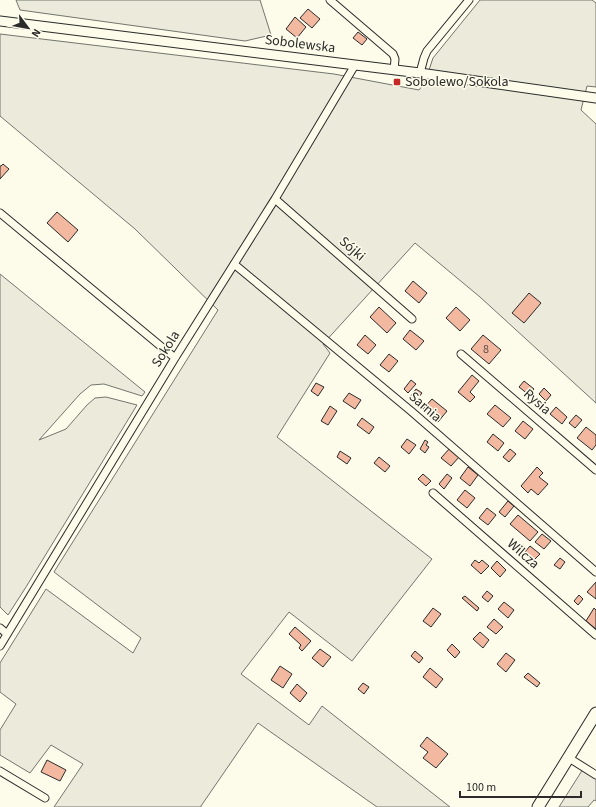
<svg xmlns="http://www.w3.org/2000/svg" width="596" height="807" font-family="'Source Sans 3',sans-serif">
<style>
.green{fill:#ecebdb;stroke:#74746e}
.parking{fill:#eceadb;stroke:#74746e}
.building{fill:#f2b8a0;stroke:#2b2b2b}
.lines{fill:none;stroke-linecap:round;stroke-linejoin:round}
.minor-casing{stroke:#2b2b2b;stroke-width:9}
.tertiary-casing{stroke:#2b2b2b;stroke-width:11}
.primary-casing{stroke:#2b2b2b;stroke-width:13}
.minor{stroke:#fdfbea;stroke-width:7}
.tertiary{stroke:#fdfbea;stroke-width:9}
.primary{stroke:#fdfbea;stroke-width:11}
.poi-dot{fill:#c62828;stroke:#fdfbea;stroke-width:1.5}
.labels{text-anchor:middle;dominant-baseline:central;stroke-width:3;stroke-linejoin:round;paint-order:stroke}
.number-label{font-size:12px;fill:#5d4e48}
.street-label{font-size:14px;fill:#2b2b2b;stroke:#fdfbea}
.poi-label{font-size:14px;fill:#2b2b2b;stroke:#fdfbea;text-anchor:start}
</style>
<rect width="100%" height="100%" fill="#fdfbea"/>
<path class="green" d="M16,0H260L271,35L245,41L20,10Z
M480,0H592L596,3V87L587,86L581,110L596,124V403L480,297L415,243L323,344L330,353L277,437L432,559L352,661L289,612L241,674L309,725L322,706L450,807H377L258,723L201,806V807H54L83,764L51,745L30,773L0,755V730L16,704L0,692V663L46,589L133,653L141,638L54,572L218,310L135,229L0,116V34L334,74L419,90L425,82L433,58Z
M0,274L145,392L142,396L104,384L91,385L80,394L39,440L66,429L87,405L95,398L106,397L137,405L26,587L8,615L0,607Z"/>
<path class="parking" d="M583,769L596,778V801L594,800L588,807H559Z"/>
<path class="building" d="M308,9L320,19L312,28L300,18Z
M295,17L306,27L297,38L286,29Z
M358,32L367,39L362,45L353,38Z
M3,164L9,169L0,179V166H1Z
M57,212L78,230L68,242L47,223Z
M413,281L427,293L419,303L405,291Z
M529,293L541,303L524,323L512,313Z
M379,307L396,323L387,333L370,317Z
M456,307L470,320L460,331L446,318Z
M410,330L424,341L416,350L403,339Z
M365,335L376,345L368,354L357,345Z
M483,335L501,350L489,364L471,349Z
M389,354L398,361L389,372L380,365Z
M472,375L479,381L470,392L475,397L470,402L458,392Z
M411,380L416,384L408,393L404,389Z
M524,381L534,389L529,395L519,387Z
M316,383L324,387L318,396L311,391Z
M544,388L551,395L546,401L539,394Z
M416,389L422,393L415,402L410,397Z
M349,393L361,400L355,409L343,401Z
M432,399L447,411L438,422L423,409Z
M495,405L511,418L503,427L487,414Z
M330,406L337,411L328,425L321,421Z
M556,407L567,417L562,424L550,414Z
M576,415L582,420L575,428L569,423Z
M362,418L374,427L369,434L357,425Z
M523,421L533,429L525,439L515,431Z
M586,427L596,435V445L592,450L577,438Z
M493,434L504,443L498,451L487,442Z
M407,439L416,445L409,454L401,447Z
M425,440L428,442L426,445L429,447L425,453L420,449Z
M450,448L460,456L451,466L441,458Z
M510,449L516,454L509,462L503,457Z
M340,451L351,458L347,464L337,457Z
M379,457L390,466L385,472L374,463Z
M468,467L478,475L470,486L460,478Z
M537,467L543,473L539,477L548,484L538,495L531,489L528,493L521,486Z
M423,474L431,481L426,486L418,479Z
M447,474L452,478L444,489L439,484Z
M465,490L475,498L467,508L457,500Z
M508,501L514,506L505,517L499,512Z
M487,508L496,515L488,525L479,518Z
M518,515L538,532L530,541L510,524Z
M542,534L551,541L544,549L535,542Z
M530,546L540,554L533,561L524,553Z
M560,558L565,562L560,569L554,565Z
M475,560L479,563L482,560L489,566L481,574L471,565Z
M497,561L506,570L500,577L491,568Z
M596,582V599L587,592Z
M487,591L493,596L488,602L482,597Z
M579,595L583,599L578,605L574,601Z
M465,596L479,608L477,611L462,598Z
M504,602L514,610L508,618L498,609Z
M433,608L441,614L431,627L423,621Z
M594,608L596,610V629L586,621Z
M494,619L503,627L496,634L487,627Z
M295,627L311,641L302,651L299,648L301,645L289,634Z
M480,632L489,640L483,648L473,639Z
M452,644L460,652L455,658L447,650Z
M320,649L331,657L323,667L312,658Z
M415,651L423,658L419,663L411,656Z
M506,653L515,660L506,672L497,664Z
M280,666L292,674L283,688L271,680Z
M430,668L443,679L436,688L423,677Z
M528,673L540,683L537,687L524,677Z
M363,683L369,687L364,694L358,689Z
M297,684L307,693L300,702L290,693Z
M427,737L448,754L436,768L423,758L428,752L420,746Z
M47,760L66,770L60,781L41,772Z"/>
<g class="lines">
<g class="minor-casing">
<path id="minor" d="M330,0L393,54L395,59L394,70
M420,73L424,58L427,51L469,0
M275,199L412,319
M0,213L175,358
M234,264L411,411L596,572
M461,354L596,470
M433,493L596,635
M0,628L7,634
M0,646L175,358L275,199L355,65
M569,758L596,775
M0,771L45,798"/>
</g>
<g class="tertiary-casing">
<path id="tertiary" d="M0,21L420,73L596,98"/>
</g>
<g class="primary-casing">
<path id="primary" d="M538,807L596,713"/>
</g>
<use href="#minor" class="minor"/>
<use href="#tertiary" class="tertiary"/>
<use href="#primary" class="primary"/>
</g>
<rect class="poi-dot" x="393" y="78" width="8" height="8" rx="2"/>
<g class="labels">
<g class="number-label">
<text x="486" y="349">8</text>
</g>
<g class="street-label">
<text transform="translate(300 44) rotate(7)">Sobolewska</text>
<text transform="translate(352 249) rotate(41)">Sójki</text>
<text transform="translate(166 349) rotate(-58)">Sokola</text>
<text transform="translate(537 402) rotate(41)">Rysia</text>
<text transform="translate(425 407) rotate(41)">Sarnia</text>
<text transform="translate(523 554) rotate(41)">Wilcza</text>
</g>
<g class="poi-label">
<text x="405" y="82">Sobolewo/Sokola</text>
</g>
</g>
<g transform="translate(28 28) rotate(122)" stroke="#fdfbea" stroke-width="3" paint-order="stroke">
<path d="M0-3L7 15L0 10L-7 15Z" fill="#2b2b2b"/>
<text y="-6" font-size="11" font-weight="bold" text-anchor="middle" fill="#2b2b2b">N</text>
</g>
<path d="M460 791v6h121v-6" fill="none" stroke="#2b2b2b" stroke-width="2"/>
<text x="466" y="791" font-size="12" fill="#2b2b2b" stroke="#fdfbea" stroke-width="3" paint-order="stroke">100 m</text>
</svg>
